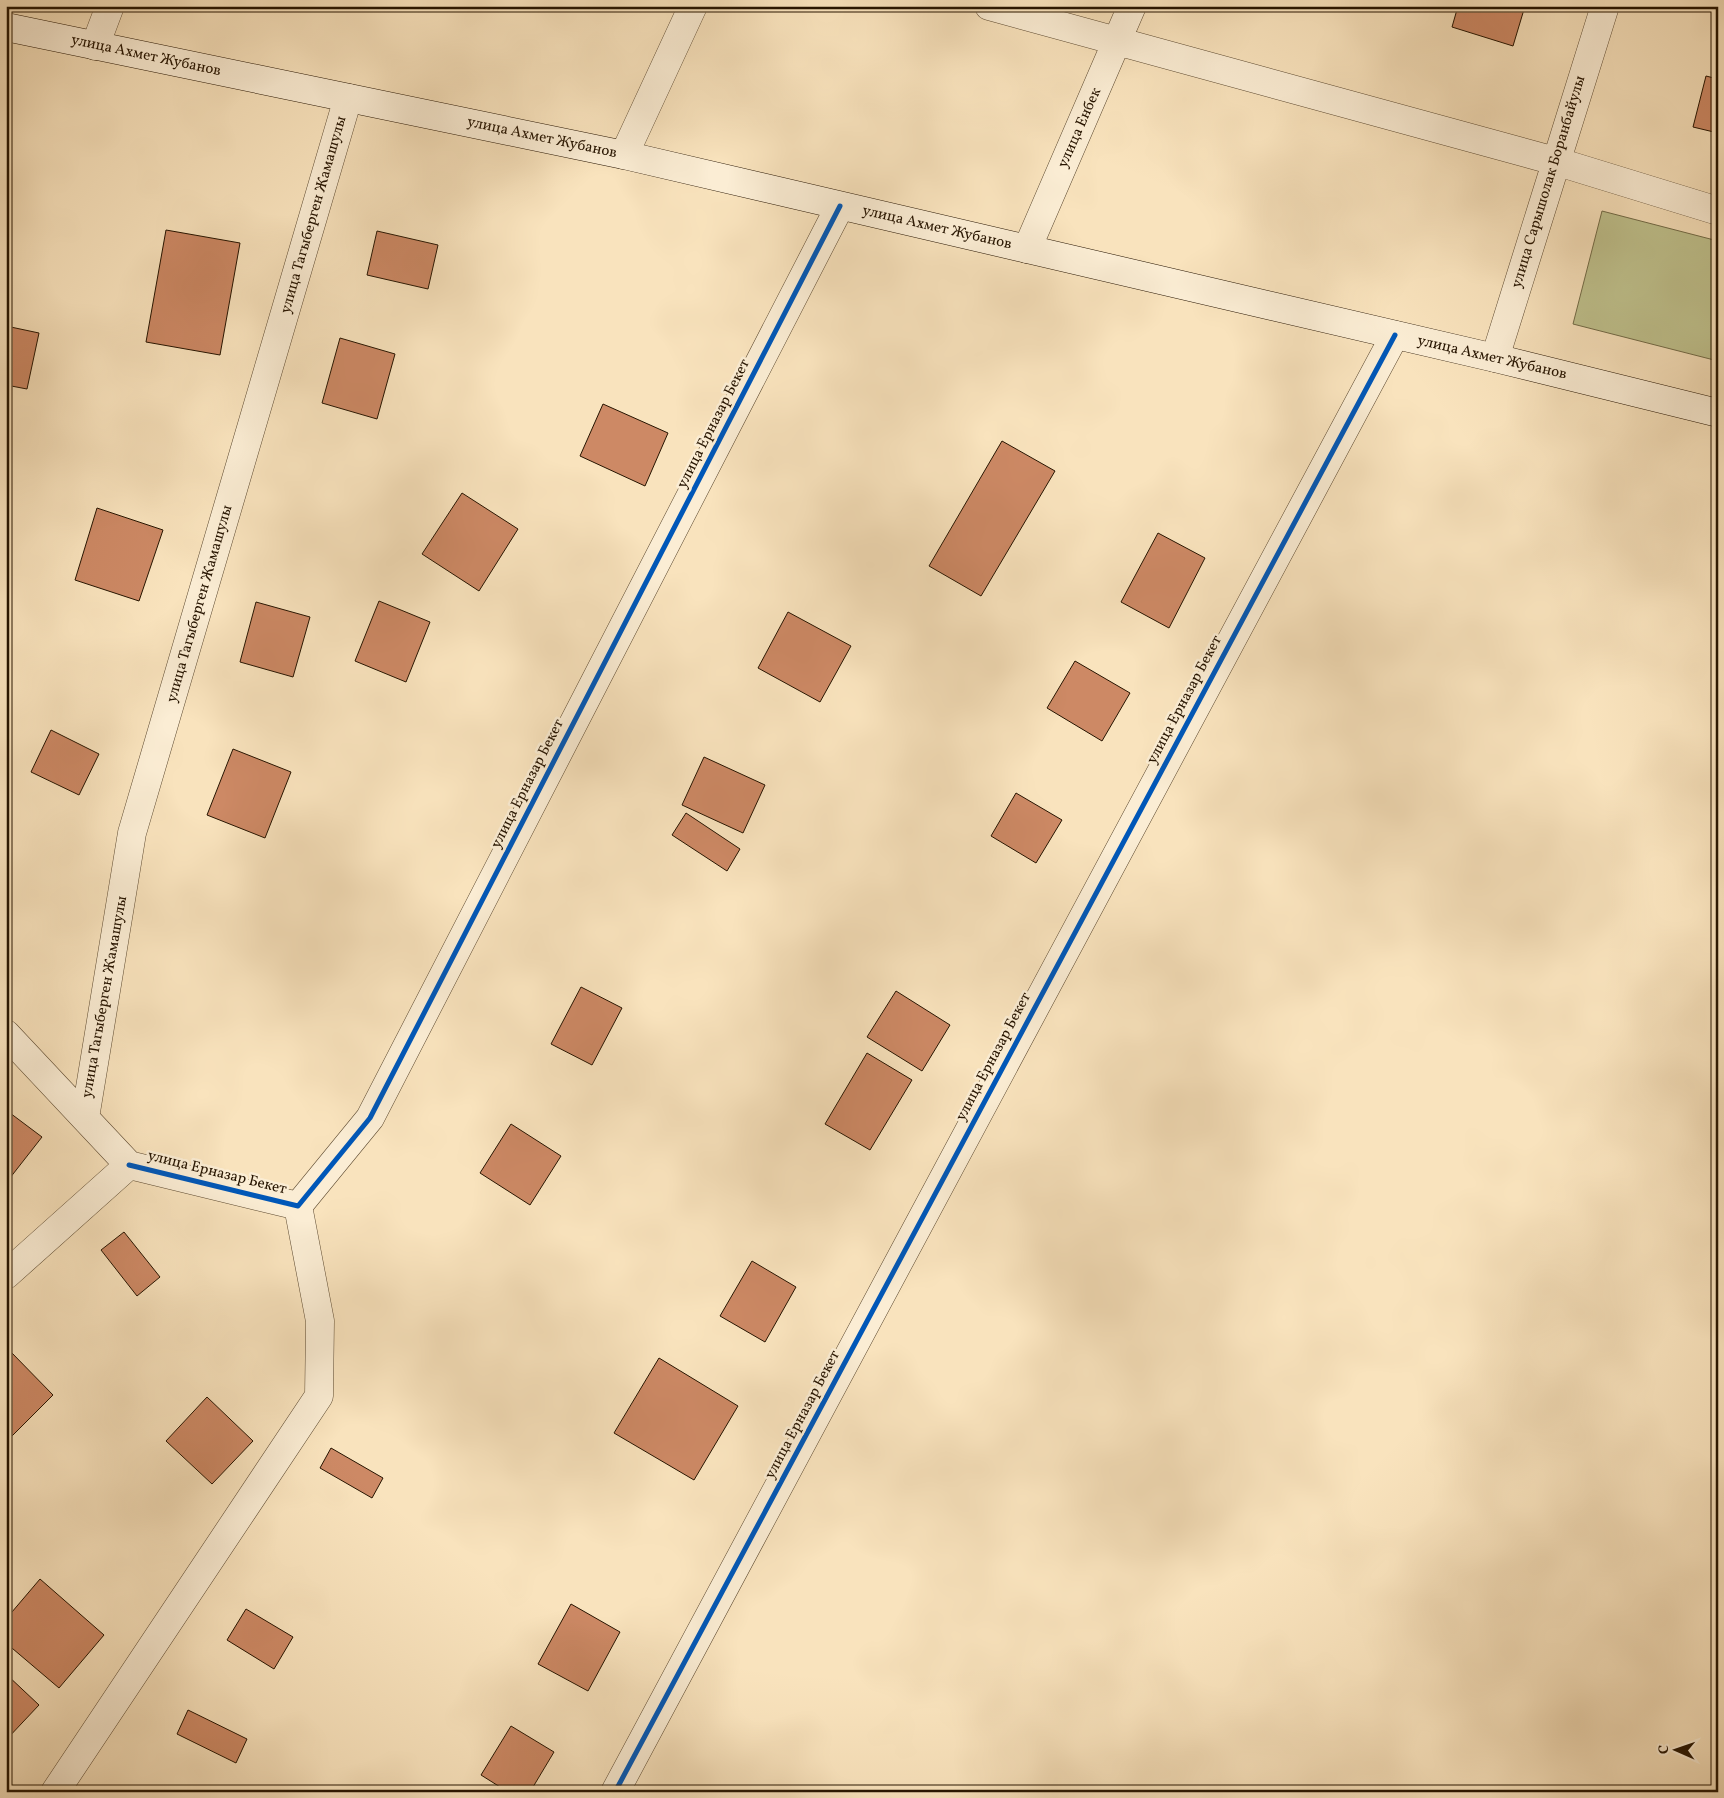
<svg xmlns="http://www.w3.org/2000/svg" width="1724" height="1798" font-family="Vollkorn,serif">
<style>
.green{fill:#c0c38f;stroke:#736c48}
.building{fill:#cd8965;stroke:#261400}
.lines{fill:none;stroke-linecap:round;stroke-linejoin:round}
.street-casing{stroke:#5b482f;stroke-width:29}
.secondary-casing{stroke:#261400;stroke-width:29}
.street{stroke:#fbedd4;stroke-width:28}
.secondary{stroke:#fbedd4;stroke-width:28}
.cycleway-casing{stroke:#fbedd4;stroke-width:8}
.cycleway{stroke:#0057b8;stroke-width:5}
.labels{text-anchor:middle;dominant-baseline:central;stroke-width:5;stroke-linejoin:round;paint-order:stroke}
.street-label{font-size:15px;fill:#261400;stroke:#fbedd4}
</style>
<rect width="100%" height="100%" fill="#f9e3bd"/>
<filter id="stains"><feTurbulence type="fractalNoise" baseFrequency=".004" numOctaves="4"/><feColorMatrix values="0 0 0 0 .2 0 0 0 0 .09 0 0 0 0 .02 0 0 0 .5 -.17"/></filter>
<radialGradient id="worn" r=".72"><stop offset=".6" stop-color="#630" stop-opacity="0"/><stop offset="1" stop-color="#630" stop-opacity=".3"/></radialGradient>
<path class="green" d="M1602,211L1718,241V361L1573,324Z"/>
<path class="building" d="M1458,6H1525L1513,46L1452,27Z
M1706,76L1718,79V133L1693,127Z
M166,230L240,243L220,355L146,342Z
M377,231L438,245L428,289L367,275Z
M6,326L39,333L27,389L6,385Z
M340,338L395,354L377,419L322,403Z
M603,404L668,433L645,486L580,456Z
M1002,441L1055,471L981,596L929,566Z
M462,493L518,529L479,591L422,554Z
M97,508L163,530L139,601L75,580Z
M1158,533L1205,558L1169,628L1121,602Z
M379,601L430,622L406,682L355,661Z
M256,602L310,617L293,677L240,662Z
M788,612L851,646L820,702L758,668Z
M1075,661L1130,693L1102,741L1047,708Z
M51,730L99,754L79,795L31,772Z
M233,749L291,772L265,838L207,815Z
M704,757L765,785L743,833L682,805Z
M1016,793L1062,820L1036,863L991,836Z
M686,813L740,849L727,871L672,835Z
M581,987L622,1008L592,1065L551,1044Z
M896,991L950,1025L922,1071L867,1037Z
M867,1053L912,1080L870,1150L825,1124Z
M6,1110L42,1137L6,1183Z
M511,1124L561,1156L530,1205L480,1173Z
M124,1232L160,1277L137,1296L101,1250Z
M752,1261L796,1287L765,1342L720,1316Z
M10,1351L53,1395L8,1440L6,1438V1354Z
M659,1358L738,1406L694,1480L614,1433Z
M207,1397L253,1441L212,1484L166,1441Z
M331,1448L383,1478L372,1498L320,1468Z
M40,1579L104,1635L59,1688L6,1643V1619Z
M571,1604L620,1632L588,1691L538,1664Z
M246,1609L293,1637L274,1669L227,1640Z
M6,1674L39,1705L6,1740Z
M188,1710L247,1739L236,1763L177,1734Z
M511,1726L554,1752L530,1792H508L481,1775Z"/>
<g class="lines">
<g class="street-casing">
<path id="street" d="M989,6L1555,161L1718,211
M95,46L110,6
M624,155L693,6
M1027,249L1132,6
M1495,358L1605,6
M6,1034L129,1165L6,1275
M85,1118L132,833L348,98
M129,1165L298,1206L370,1118L840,206
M55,1792L319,1396L320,1321L298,1206
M615,1792L1395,335"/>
</g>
<g class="secondary-casing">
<path id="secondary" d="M6,27L624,155L1495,358L1718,413"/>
</g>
<use href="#street" class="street"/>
<use href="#secondary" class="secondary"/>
<g class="cycleway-casing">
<path id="cycleway" d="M129,1165L298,1206L370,1118L840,206
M615,1792L1395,335"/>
</g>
<use href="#cycleway" class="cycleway"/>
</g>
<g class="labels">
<g class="street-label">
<text transform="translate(146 56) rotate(12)">улица Ахмет Жубанов</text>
<text transform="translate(1080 128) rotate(-66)">улица Енбек</text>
<text transform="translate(542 138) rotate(12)">улица Ахмет Жубанов</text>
<text transform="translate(1549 182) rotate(-73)">улица Сарышолак Боранбайулы</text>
<text transform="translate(314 215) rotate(-74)">улица Тагыберген Жамашулы</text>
<text transform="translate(937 228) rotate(13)">улица Ахмет Жубанов</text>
<text transform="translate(1492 358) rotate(13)">улица Ахмет Жубанов</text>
<text transform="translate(714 424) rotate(-63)">улица Ерназар Бекет</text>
<text transform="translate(200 604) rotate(-74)">улица Тагыберген Жамашулы</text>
<text transform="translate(1185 700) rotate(-62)">улица Ерназар Бекет</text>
<text transform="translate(528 784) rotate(-63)">улица Ерназар Бекет</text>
<text transform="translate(105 997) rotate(-80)">улица Тагыберген Жамашулы</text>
<text transform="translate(994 1057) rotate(-62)">улица Ерназар Бекет</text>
<text transform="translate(217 1173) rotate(14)">улица Ерназар Бекет</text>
<text transform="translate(803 1415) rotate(-62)">улица Ерназар Бекет</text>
</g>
</g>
<rect width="1724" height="1798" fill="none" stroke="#f9e3bd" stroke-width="25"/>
<rect x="8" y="8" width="1709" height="1783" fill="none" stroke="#261400" stroke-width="2.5"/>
<rect x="12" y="12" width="1699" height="1773" fill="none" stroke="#261400"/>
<g transform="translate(1676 1750) rotate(272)" stroke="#fbedd4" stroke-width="4" paint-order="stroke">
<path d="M0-4L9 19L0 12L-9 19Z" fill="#261400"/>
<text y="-8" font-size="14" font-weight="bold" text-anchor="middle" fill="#261400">С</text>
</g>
<rect width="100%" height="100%" filter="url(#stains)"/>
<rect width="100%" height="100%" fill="url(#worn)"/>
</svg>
